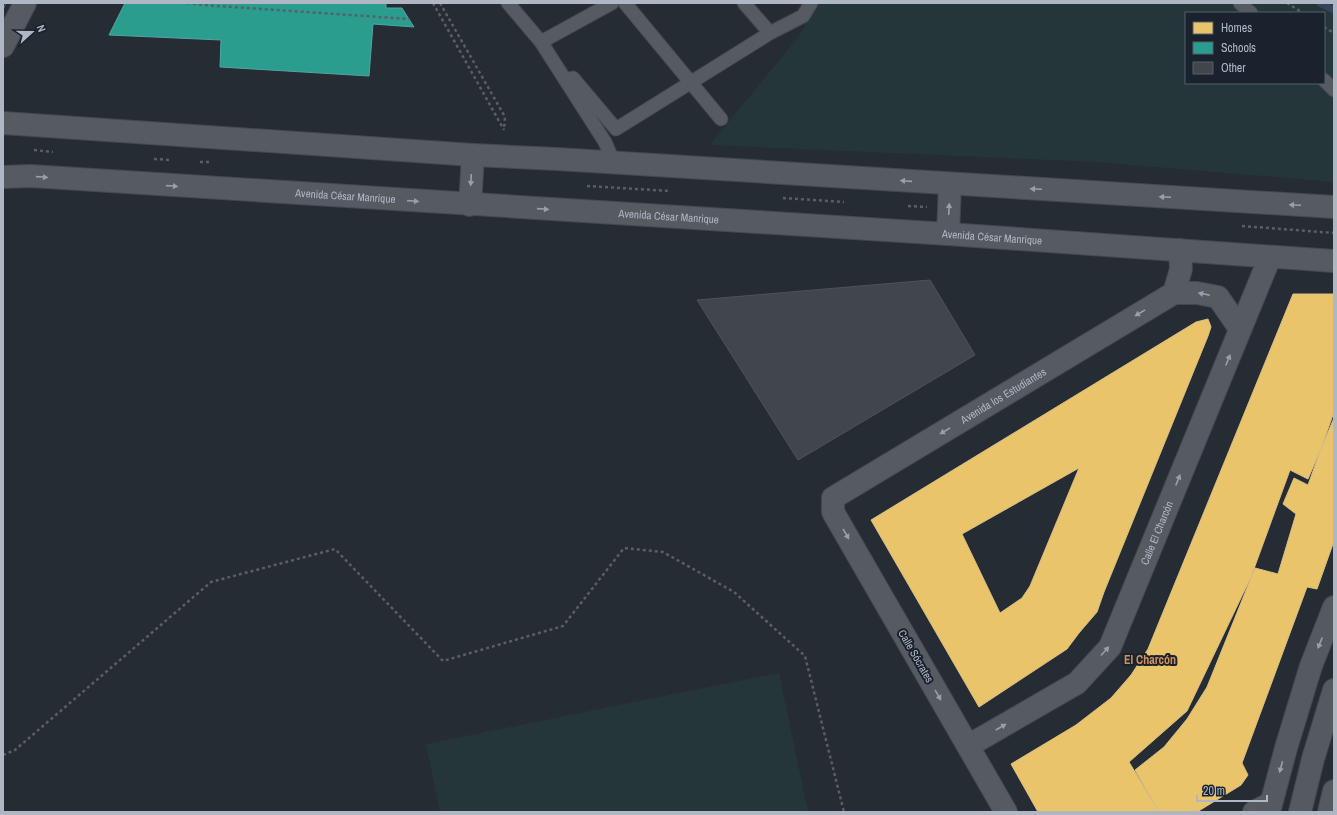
<svg xmlns="http://www.w3.org/2000/svg" width="1337" height="815" font-family="'Archivo Narrow',sans-serif">
<style>
.green{fill:#243639;fill-rule:evenodd}
.homes{fill:#e9c46a;stroke:#d8c085;fill-rule:evenodd}
.schools{fill:#2a9d8f;stroke:#52a59f}
.lines{fill:none;stroke-linecap:round;stroke-linejoin:round}
.stream{stroke:#34445b;stroke-width:7}
.building{fill:#41464d;stroke:#4e535b}
.service-casing{stroke:#44484e;stroke-width:15}
.minor-casing{stroke:#44484e;stroke-width:24}
.tertiary-casing{stroke:#44484e;stroke-width:24}
.secondary-casing{stroke:#44484e;stroke-width:24}
.path{stroke:#5a5e65;stroke-width:2.5;stroke-dasharray:3 3;stroke-linecap:butt}
.service{stroke:#565a61;stroke-width:13}
.minor{stroke:#565a61;stroke-width:22}
.tertiary{stroke:#565a61;stroke-width:22}
.secondary{stroke:#555960;stroke-width:22}
.tram{stroke:#5a5e65;stroke-width:1}
.oneway{fill:#99a0ac}
.oneway2{fill:#98a0ac}
.labels{text-anchor:middle;dominant-baseline:central;stroke-width:4;stroke-linejoin:round;paint-order:stroke}
.street-label{font-size:11px;fill:#afb7c5;stroke:#1a222d}
.neighbourhood-label{font-size:12px;font-weight:bold;fill:#d2925e;stroke:#1a222d}
</style>
<rect width="100%" height="100%" fill="#262c33"/>
<path class="green" d="M818,3H1334V182L1096,162L710,145L799,36ZM1186,13H1324V83H1186Z
M779,673L808,812H440L426,744Z"/>
<path class="homes" d="M1293,294H1334V418L1308,479L1290,470L1251,577L1187,711L1129,762L1159,812H1038L1011,764L1076,725L1111,698L1131,675L1148,649Z
M1208,319L1211,327L1208,336L1104,592L1097,612L1079,633L1067,649L979,707L871,520L1196,322ZM1079,468L1030,586L1022,598L1000,613L962,534Z
M1334,412V541L1317,589L1307,587L1242,763L1248,775L1241,785L1197,812H1159L1135,770L1164,747L1187,719L1207,687L1255,568L1278,574L1296,514L1283,504L1294,478L1308,485Z"/>
<path class="schools" d="M125,3H386V8H402L414,27L373,24L369,76L220,67L221,40L109,35Z"/>
<g class="lines">
<path class="stream" d="M1320,3L1334,10"/>
</g>
<path class="building" d="M930,280L975,355L798,460L697,300Z"/>
<g class="lines">
<g class="service-casing">
<path id="service" d="M508,3L541,42L605,142L614,163
M625,3L721,119
M744,3L770,33
M1240,3L1251,13
M541,42L612,3
M565,80L573,78L616,129L770,33L803,16L811,3
M1324,80L1334,90"/>
</g>
<g class="minor-casing">
<g id="minor">
<path d="M1174,293H1197L1218,297L1240,329"/>
<path d="M1174,293L1181,269L1180,250"/>
<path id="s1" d="M968,746L1077,683L1110,647L1270,257"/>
<path id="s2" d="M1006,812L833,512V498L1174,293"/>
<path d="M1254,812L1271,803"/>
</g>
</g>
<g class="tertiary-casing">
<g id="tertiary">
<path d="M3,46L25,3"/>
<path d="M3,123L473,155L557,159L1334,207"/>
<path id="s3" d="M3,177L31,176L948,234L1334,261"/>
<path d="M470,205L473,155"/>
<path d="M948,234L950,184"/>
</g>
</g>
<g class="secondary-casing">
<path id="secondary" d="M1269,812L1286,748L1311,666L1334,607
M1300,812L1313,759L1334,690
M1329,812L1334,791"/>
</g>
<path class="path" d="M187,3L203,5L409,19
M433,3L504,130
M440,3L505,117L504,129
M1287,3L1303,13
M1324,27L1334,33
M34,150L53,152
M154,159L171,160
M200,162H211
M587,186L670,191
M783,198L844,202
M908,206L927,207
M1242,226L1334,233
M3,755L15,750L211,582L335,549L443,661L563,626L624,548L663,552L734,592L805,656L844,812"/>
<use href="#service" class="service"/>
<use href="#minor" class="minor"/>
<use href="#tertiary" class="tertiary"/>
<use href="#secondary" class="secondary"/>
<path class="tram" d="M3,10L6,3"/>
</g>
<defs><path id="oneway-solid" d="M-6-.8H1V-3.2L6.5 0L1 3.2V.8H-6Z"/></defs>
<g class="oneway">
<use href="#oneway-solid" transform="translate(42 177) rotate(4)"/>
<use href="#oneway-solid" transform="translate(471 180) rotate(93)"/>
<use href="#oneway-solid" transform="translate(906 181) rotate(-176)"/>
<use href="#oneway-solid" transform="translate(172 186) rotate(4)"/>
<use href="#oneway-solid" transform="translate(1036 189) rotate(-177)"/>
<use href="#oneway-solid" transform="translate(1165 197) rotate(-177)"/>
<use href="#oneway-solid" transform="translate(413 201) rotate(4)"/>
<use href="#oneway-solid" transform="translate(1295 205) rotate(-177)"/>
<use href="#oneway-solid" transform="translate(543 209) rotate(4)"/>
<use href="#oneway-solid" transform="translate(949 209) rotate(-87)"/>
<use href="#oneway-solid" transform="translate(1204 294) rotate(-168)"/>
<use href="#oneway-solid" transform="translate(1140 313) rotate(149)"/>
<use href="#oneway-solid" transform="translate(1228 360) rotate(-68)"/>
<use href="#oneway-solid" transform="translate(945 431) rotate(149)"/>
<use href="#oneway-solid" transform="translate(1178 480) rotate(-68)"/>
<use href="#oneway-solid" transform="translate(846 534) rotate(60)"/>
<use href="#oneway-solid" transform="translate(1105 651) rotate(-48)"/>
<use href="#oneway-solid" transform="translate(938 695) rotate(60)"/>
<use href="#oneway-solid" transform="translate(1001 727) rotate(-30)"/>
</g>
<g class="oneway2">
<use href="#oneway-solid" transform="translate(1320 643) rotate(112)"/>
<use href="#oneway-solid" transform="translate(1281 767) rotate(105)"/>
</g>
<g class="labels">
<g class="street-label">
<text stroke="none"><textPath href="#s3" startOffset="343">Avenida César Manrique</textPath></text>
<text stroke="none"><textPath href="#s3" startOffset="667">Avenida César Manrique</textPath></text>
<text stroke="none"><textPath href="#s3" startOffset="991">Avenida César Manrique</textPath></text>
<text stroke="none"><textPath href="#s2" startOffset="559">Avenida los Estudiantes</textPath></text>
<text stroke="none"><textPath href="#s1" startOffset="298">Calle El Charcón</textPath></text>
<text transform="translate(916 656) rotate(60)">Calle Sócrates</text>
</g>
<g class="neighbourhood-label">
<text x="1150" y="660">El Charcón</text>
</g>
</g>
<rect width="1337" height="815" fill="none" stroke="#afb7c5" stroke-width="8"/>
<rect x="1185" y="12" width="140" height="72" fill="#1a222d" stroke="#565e6a"/>
<rect x="1193" y="22" width="20" height="12" fill="#e9c46a" stroke="#565e6a"/>
<text x="1221" y="32" font-size="12" fill="#afb7c5">Homes</text>
<rect x="1193" y="42" width="20" height="12" fill="#2a9d8f" stroke="#565e6a"/>
<text x="1221" y="52" font-size="12" fill="#afb7c5">Schools</text>
<rect x="1193" y="62" width="20" height="12" fill="#41464d" stroke="#565e6a"/>
<text x="1221" y="72" font-size="12" fill="#afb7c5">Other</text>
<g transform="translate(32 32) rotate(69)" stroke="#1a222d" stroke-width="3" paint-order="stroke">
<path d="M0-3L7 15L0 10L-7 15Z" fill="#afb7c5"/>
<text y="-6" font-size="11" font-weight="bold" text-anchor="middle" fill="#afb7c5">N</text>
</g>
<path d="M1197 795v6h70v-6" fill="none" stroke="#afb7c5" stroke-width="2"/>
<text x="1203" y="795" font-size="12" fill="#afb7c5" stroke="#1a222d" stroke-width="3" paint-order="stroke">20 m</text>
</svg>
